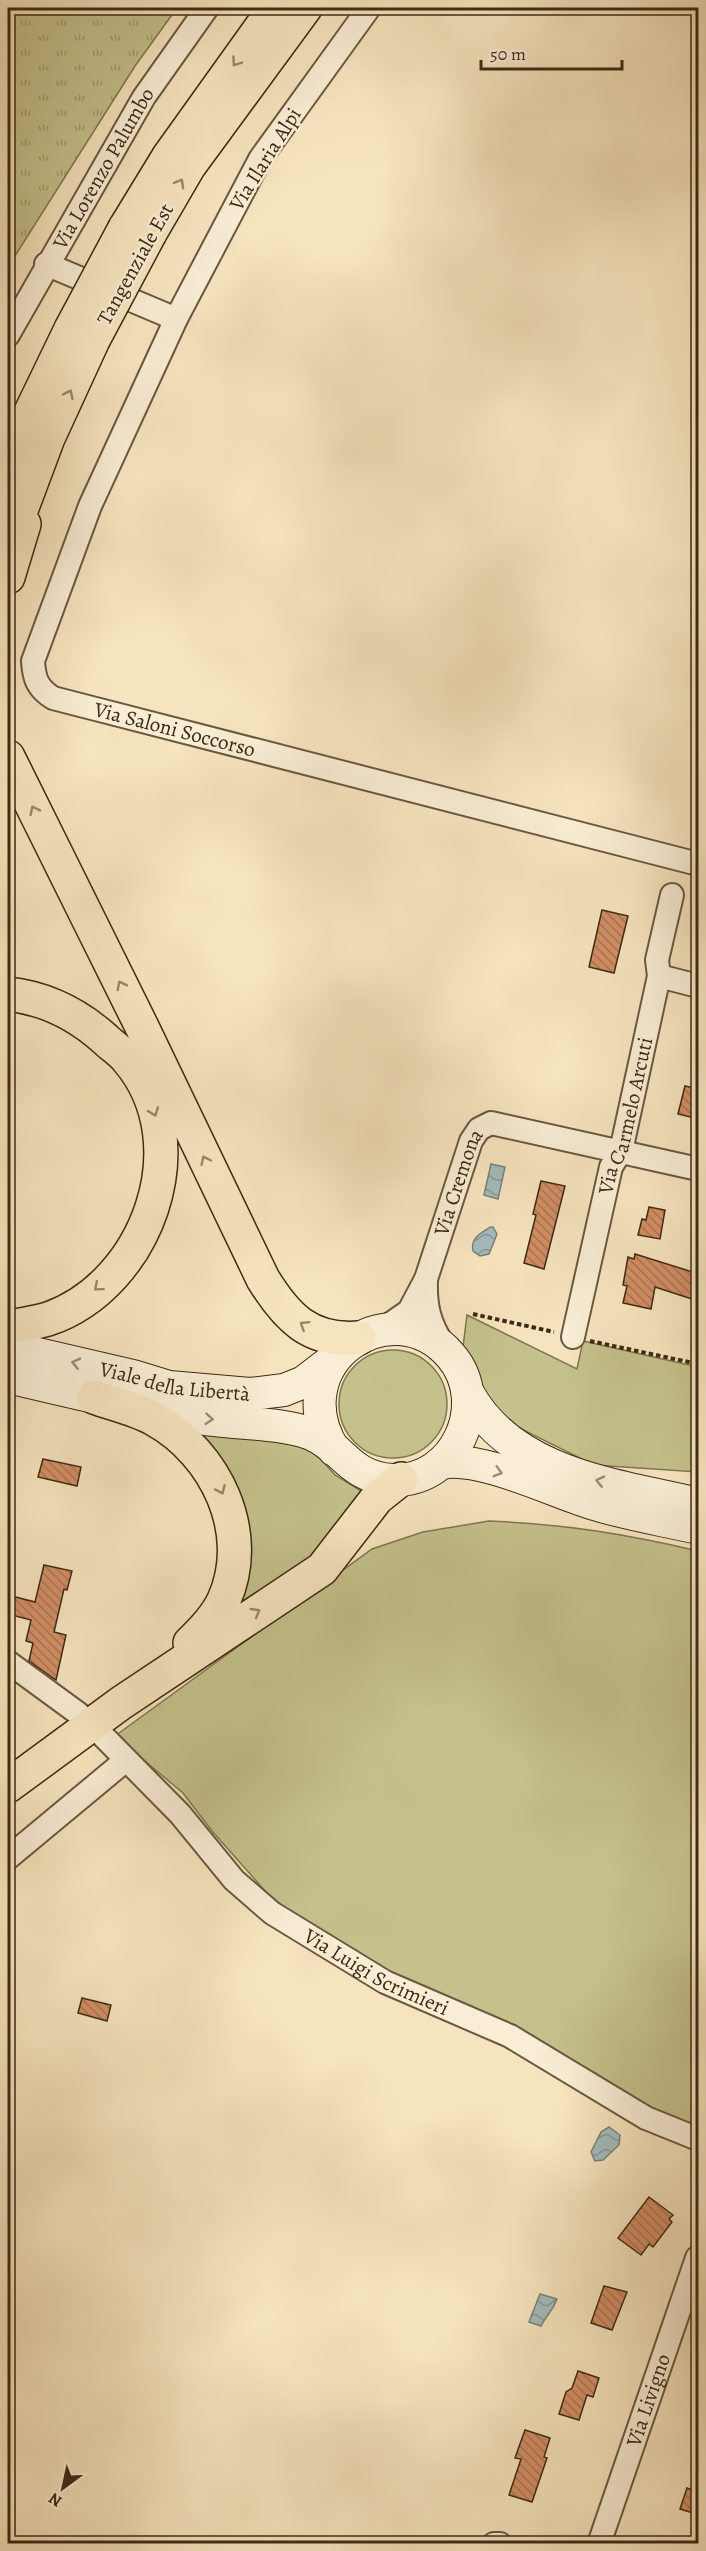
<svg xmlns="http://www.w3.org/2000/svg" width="706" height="2551" font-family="Alegreya,serif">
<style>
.grass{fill:#c4c18c;stroke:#807650;stroke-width:1.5}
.park{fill:url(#park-tufts);stroke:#807650;stroke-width:1.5}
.water{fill:url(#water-waves);stroke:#7a817a;stroke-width:1.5}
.building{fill:url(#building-back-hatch);stroke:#3c2a15;stroke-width:1.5}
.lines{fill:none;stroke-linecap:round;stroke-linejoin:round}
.street-casing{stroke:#6a583f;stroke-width:26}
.secondary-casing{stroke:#3c2a15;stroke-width:34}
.highway-casing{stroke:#3c2a15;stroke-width:36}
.path{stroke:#3c2a15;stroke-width:4;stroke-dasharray:4.5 3;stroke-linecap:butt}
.street{stroke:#f9edd5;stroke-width:22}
.secondary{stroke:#f9edd5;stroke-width:32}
.highway{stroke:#f6e4be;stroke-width:33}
.highway-bridge-casing{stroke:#3c2a15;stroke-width:36;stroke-linecap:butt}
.highway-bridge{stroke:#f6e4be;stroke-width:33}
.oneway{stroke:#99876a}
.oneway2{stroke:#9a8c75}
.labels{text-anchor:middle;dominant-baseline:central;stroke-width:5;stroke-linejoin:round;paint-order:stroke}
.street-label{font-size:21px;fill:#3c2a15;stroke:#f9edd5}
</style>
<defs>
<pattern id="park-tufts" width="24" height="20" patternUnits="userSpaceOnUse" patternTransform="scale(1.5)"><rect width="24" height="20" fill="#c4c18c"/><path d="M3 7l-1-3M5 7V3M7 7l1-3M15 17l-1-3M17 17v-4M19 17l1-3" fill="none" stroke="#a09d71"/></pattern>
<pattern id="water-waves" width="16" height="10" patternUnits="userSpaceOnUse" patternTransform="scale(1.5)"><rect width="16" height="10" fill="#a3bbbd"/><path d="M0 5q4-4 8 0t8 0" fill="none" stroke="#869898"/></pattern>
<pattern id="building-back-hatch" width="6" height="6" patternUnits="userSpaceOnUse" patternTransform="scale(1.5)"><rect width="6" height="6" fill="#d28e64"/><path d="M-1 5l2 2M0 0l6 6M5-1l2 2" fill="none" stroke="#ac7451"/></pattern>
</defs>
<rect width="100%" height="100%" fill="#f6e4be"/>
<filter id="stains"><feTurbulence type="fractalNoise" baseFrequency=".00333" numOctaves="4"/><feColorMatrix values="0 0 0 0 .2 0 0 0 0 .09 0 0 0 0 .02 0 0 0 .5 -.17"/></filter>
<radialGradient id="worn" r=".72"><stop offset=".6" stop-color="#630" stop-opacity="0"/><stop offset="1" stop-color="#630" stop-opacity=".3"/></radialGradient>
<path class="grass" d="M467,1315L577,1369L583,1341L698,1367V1472L594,1465L491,1414L463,1347Z
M339 1404a54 54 0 1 1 108 0a54 54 0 1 1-108 0Z
M178,1424L305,1442L335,1475L366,1494L334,1538L224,1625L243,1571Z
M489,1521C564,1524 626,1534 698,1551V2127L625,2096L485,2015L392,1973L313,1931L266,1892L212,1831L183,1793L115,1736L372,1549L423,1532Z"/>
<path class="park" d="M8,8H177L135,66L8,267Z"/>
<path class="water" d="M491,1164L505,1167L498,1199L484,1195Z
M490,1227H493L497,1234L489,1254L480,1256L473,1251C470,1237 481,1234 490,1227Z
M609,2127L620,2135L619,2145L603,2160L595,2161L591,2152L601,2132Z
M540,2294L557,2299C552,2313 546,2315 541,2326L529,2322Z"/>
<path class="building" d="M602,910L628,916L614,973L589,967Z
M685,1086L699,1089V1119L678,1114Z
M541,1181L565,1186L544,1269L524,1263L536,1215L533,1214Z
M649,1207L665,1210L660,1239L638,1235L642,1219L646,1220Z
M635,1254L699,1274L695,1300L655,1287L651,1309L623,1303L627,1286L623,1285L628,1257L634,1259Z
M43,1459L81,1467L77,1486L38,1477Z
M44,1565L72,1571L67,1590L64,1589L54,1632L66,1635L56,1680L29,1661L33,1643L26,1641L31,1620L8,1614V1595L35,1602Z
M82,1998L111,2005L107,2021L78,2013Z
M649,2197L673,2215L669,2219L672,2222L653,2247L649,2244L641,2255L618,2238Z
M604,2286L627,2292L612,2330L591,2323Z
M578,2371L599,2378L593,2397L587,2395L579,2420L559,2414L566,2392L572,2388Z
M525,2430L550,2438L544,2457L547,2458L532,2502L509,2495L521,2459L515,2458Z
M687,2488L699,2492V2515L680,2509Z"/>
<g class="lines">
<g class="street-casing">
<g id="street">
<path id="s1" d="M369,8L260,159L176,319L90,506L33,661C34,678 37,688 53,698L698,864"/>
<path d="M46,264L176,319"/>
<path id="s2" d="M8,335L144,97L207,8"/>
<path d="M659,976L698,986"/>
<path id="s3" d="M426,1279L471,1141L479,1129L491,1123L698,1169"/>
<path d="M380,1331L409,1311L426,1279C425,1306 429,1323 444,1346"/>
<path id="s4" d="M573,1337L611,1167L621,1151L659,976L657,960L672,895"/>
<path d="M8,1662L79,1714"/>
<path id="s5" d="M104,1737L180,1814L234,1880L272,1913L385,1982L510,2036L646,2118L698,2139"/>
<path d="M8,1858L126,1760"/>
<path d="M494,2544H500"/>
<path id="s6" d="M599,2544L697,2258"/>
</g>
</g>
<g class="secondary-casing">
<g id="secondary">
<path id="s7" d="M8,1347L133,1376L169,1387L250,1394L284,1390L304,1382L334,1359"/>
<path d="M8,1377C71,1392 134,1407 199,1418C231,1424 281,1422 311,1434C344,1448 349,1477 392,1480C456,1483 491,1403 451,1356C391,1286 280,1364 334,1450"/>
<path d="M468,1393C512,1474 617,1485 698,1504"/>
<path d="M441,1463C480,1455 552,1491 591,1503C626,1514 663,1520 698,1528"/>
</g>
</g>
<g class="highway-casing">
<path id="highway" d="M125,228L169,156L275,8
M150,233L189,166L305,8
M8,474L28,418L71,329
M8,545L48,438L93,340
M8,577L24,524
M8,757L142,1027L263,1279C287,1318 310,1342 359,1338
M8,994C44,998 77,1014 105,1039C112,1046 122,1052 128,1060C199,1144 147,1285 48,1319C35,1323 20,1325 8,1327
M94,1397C113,1404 136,1409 154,1419C216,1453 254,1533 224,1600C216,1617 203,1630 190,1643
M8,1786L121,1703L322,1569L377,1498L401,1479"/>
</g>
<path class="path" d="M473,1314L554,1332
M590,1341L698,1364"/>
<use href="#street" class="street"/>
<use href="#secondary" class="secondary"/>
<use href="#highway" class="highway"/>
<g class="highway-bridge-casing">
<path id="highway-bridge" d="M71,329L125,228
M93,340L150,233"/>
</g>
<use href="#highway-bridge" class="highway-bridge"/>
</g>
<defs><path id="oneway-chevron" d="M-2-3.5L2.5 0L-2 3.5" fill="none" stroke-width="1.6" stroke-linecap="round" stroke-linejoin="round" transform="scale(1.5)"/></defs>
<g class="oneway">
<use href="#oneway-chevron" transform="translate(236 62) rotate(125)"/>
<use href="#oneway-chevron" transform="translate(180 183) rotate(-60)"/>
<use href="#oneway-chevron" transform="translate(69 394) rotate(-65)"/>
<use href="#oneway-chevron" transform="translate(34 810) rotate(-116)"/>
<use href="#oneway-chevron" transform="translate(121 985) rotate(-117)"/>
<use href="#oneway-chevron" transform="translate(154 1112) rotate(70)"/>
<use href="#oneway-chevron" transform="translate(205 1160) rotate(-115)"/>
<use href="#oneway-chevron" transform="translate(98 1287) rotate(140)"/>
<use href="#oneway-chevron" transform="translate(304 1325) rotate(-148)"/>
<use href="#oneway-chevron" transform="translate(221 1490) rotate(66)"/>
<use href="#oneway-chevron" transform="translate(256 1612) rotate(-31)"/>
</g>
<g class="oneway2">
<use href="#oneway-chevron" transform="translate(76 1363) rotate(-167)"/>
<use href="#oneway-chevron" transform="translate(209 1419) rotate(5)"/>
<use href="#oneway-chevron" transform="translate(498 1472) rotate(16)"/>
<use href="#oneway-chevron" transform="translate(600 1481) rotate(-167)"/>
</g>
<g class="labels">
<g class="street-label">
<text transform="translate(265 159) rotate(-58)">Via Ilaria Alpi</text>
<text stroke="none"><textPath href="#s2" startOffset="192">Via Lorenzo Palumbo</textPath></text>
<text transform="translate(135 264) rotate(-61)">Tangenziale Est</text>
<text stroke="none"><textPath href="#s1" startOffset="908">Via Saloni Soccorso</textPath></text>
<text stroke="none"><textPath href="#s4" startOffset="228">Via Carmelo Arcuti</textPath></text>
<text stroke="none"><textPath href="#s3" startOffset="102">Via Cremona</textPath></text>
<text stroke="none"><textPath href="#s7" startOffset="171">Viale della Libertà</textPath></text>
<text stroke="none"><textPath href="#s5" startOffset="364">Via Luigi Scrimieri</textPath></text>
<text stroke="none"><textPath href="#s6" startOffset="152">Via Livigno</textPath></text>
</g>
</g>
<rect width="706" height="2551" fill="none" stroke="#f6e4be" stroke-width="30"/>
<rect x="9" y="9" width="688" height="2533" fill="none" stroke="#3c2a15" stroke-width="3"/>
<rect x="15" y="15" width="676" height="2521" fill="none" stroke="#3c2a15" stroke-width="1.5"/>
<g transform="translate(63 2488) rotate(213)" stroke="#f9edd5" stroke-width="4.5" paint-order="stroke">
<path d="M0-4.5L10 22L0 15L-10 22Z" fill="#3c2a15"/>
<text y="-9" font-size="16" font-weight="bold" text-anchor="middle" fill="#3c2a15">N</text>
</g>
<path d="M481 60v9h141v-9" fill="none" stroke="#3c2a15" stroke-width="3"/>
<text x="490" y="60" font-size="18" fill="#3c2a15" stroke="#f9edd5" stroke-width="4.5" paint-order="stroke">50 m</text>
<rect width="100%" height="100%" filter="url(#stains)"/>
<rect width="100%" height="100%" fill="url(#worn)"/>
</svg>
